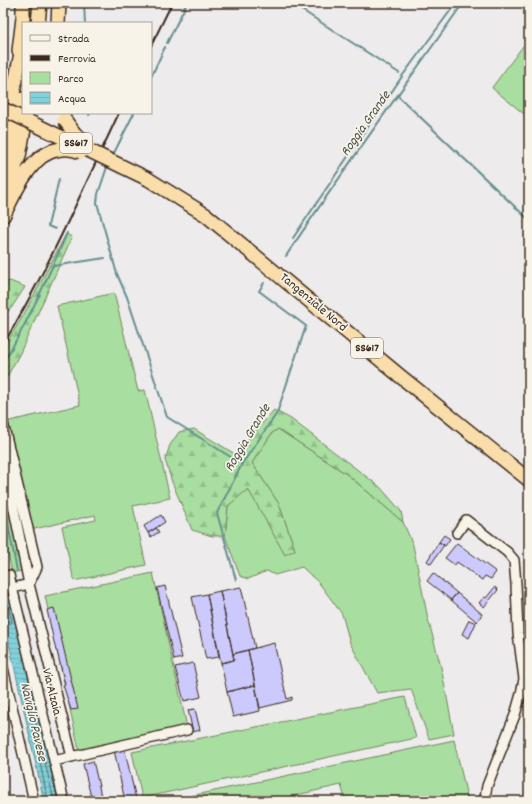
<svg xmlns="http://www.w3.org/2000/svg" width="532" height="804" font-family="Dekko,sans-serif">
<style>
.green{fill:#a8dea0;stroke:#72845f}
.forest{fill:url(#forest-firs);stroke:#72845f}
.water{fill:url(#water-rules);stroke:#658e8f}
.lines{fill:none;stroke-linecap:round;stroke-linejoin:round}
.shore{stroke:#576d6a;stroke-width:1}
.stream{stroke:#658e8f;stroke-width:2}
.building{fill:#ccc9fc;stroke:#3b2a1e}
.minor-casing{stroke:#3b2a1e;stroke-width:12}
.highway-casing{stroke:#3b2a1e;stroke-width:16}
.minor{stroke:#f7f3e8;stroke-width:9}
.highway{stroke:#f9ddab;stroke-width:13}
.rail{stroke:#3b2a1e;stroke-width:2}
.highway-bridge-casing{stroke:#3b2a1e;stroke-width:16;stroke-linecap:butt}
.highway-bridge{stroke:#f9ddab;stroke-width:13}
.labels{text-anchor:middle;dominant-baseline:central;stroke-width:3.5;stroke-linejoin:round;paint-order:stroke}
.shield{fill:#f7f3e8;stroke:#73665b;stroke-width:1}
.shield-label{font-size:12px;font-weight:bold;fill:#3b2a1e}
.street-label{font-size:13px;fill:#3b2a1e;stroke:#f7f3e8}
.water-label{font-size:14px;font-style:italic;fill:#4c544d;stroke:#f7f3e8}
</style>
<defs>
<pattern id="forest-firs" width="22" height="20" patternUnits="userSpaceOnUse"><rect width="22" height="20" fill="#a8dea0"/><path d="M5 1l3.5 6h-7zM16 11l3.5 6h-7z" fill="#92bf89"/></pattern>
<pattern id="water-rules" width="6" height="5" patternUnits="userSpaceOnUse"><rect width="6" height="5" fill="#81d1db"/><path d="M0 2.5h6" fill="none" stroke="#70b4bc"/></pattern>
</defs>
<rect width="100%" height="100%" fill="#eeebec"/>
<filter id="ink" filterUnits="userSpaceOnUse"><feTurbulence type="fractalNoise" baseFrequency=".025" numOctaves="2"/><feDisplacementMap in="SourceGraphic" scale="8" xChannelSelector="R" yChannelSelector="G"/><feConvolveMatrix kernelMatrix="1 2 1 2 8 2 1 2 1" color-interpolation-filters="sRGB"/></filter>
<g filter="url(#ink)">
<path class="green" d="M529,38V118L492,88L493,86Z
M114,293L138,391L145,390L170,498L133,506L146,565L74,581L62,527L96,520L95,515L30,530L5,422L80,405L57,306Z
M278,429L348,475L403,522L413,545L428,619L441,667L454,734L429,739L411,689L377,693L350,643L342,614L319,583L302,567L275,575L267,571L248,579L240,576L225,536L228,506L248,488L285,554L295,550L279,504L252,463L272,433Z
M153,573L187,727L79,750L45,596Z
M405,697L416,738L142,798L132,752Z
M454,740L468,801H346L341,785L270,801H167Z"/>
<path class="forest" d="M66,234L72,237L20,353L3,384V349L24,314Z
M10,281L25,287L12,307L3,317V283Z
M274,410L291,419L380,487L401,511L403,522L348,475L278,429L272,433L252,463L279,504L295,550L285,555L248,489L228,506L225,536H212L192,530L172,482L165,460L170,445L179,432L194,429L235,454Z
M3,479L21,571L12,573L3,528Z"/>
<path class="water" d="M3,565L58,801H44L3,616Z"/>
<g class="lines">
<path class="shore" d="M3,582L12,622L10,624L6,621L3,620
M48,801L31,719L33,717L35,719L54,801"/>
<path class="stream" d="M84,3L85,23
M291,3L399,73
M167,43L187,3
M151,77L165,47
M398,96L529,220
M89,115L90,113
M112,157L134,113
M108,164L98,194L97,203L117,274L127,297L167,417L242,464
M55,229L48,226L59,179
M293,238L403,75L456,3
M286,256C343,170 404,87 463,3
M53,266L105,258
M3,363C28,322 48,277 67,233
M3,498L17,571
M236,580L217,513L242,464L277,413L306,326L259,291L264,283
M476,801L479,800"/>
</g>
<path class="building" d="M161,515L165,522L148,533L144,526Z
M156,528L159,532L151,537L148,533Z
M444,535L450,539L445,546L439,542Z
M439,542L444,545L431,564L427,561Z
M457,543L496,572L491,579L485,576L482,580L457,562L455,565L445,558Z
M433,573L457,593L451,600L427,581Z
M165,586L182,658L174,660L157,588Z
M241,587L255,648L233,654L220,591Z
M495,587L498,590L484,607L479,603L484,597L486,598Z
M220,591L234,660L221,663L207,594Z
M457,593L482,614L477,622L451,600Z
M207,594L219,657L206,659L192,597Z
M54,608L78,709L71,710L63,685L65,684L57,651H56L47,610Z
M469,620L476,623L469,638L462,634Z
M274,643L287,699L292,697V700L260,708L248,650Z
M248,650L255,685L227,692L221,663L234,660L233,654Z
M193,663L201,697L184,701L175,667Z
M255,685L260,711L233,717L227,692Z
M195,709L200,730L193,732L188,710Z
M124,747L136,799L128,801H125L114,750Z
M93,761L98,782L102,801H92L83,764Z"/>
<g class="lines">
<g class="minor-casing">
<path id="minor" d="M3,423L37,567L29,584L13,588
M3,455L29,584L72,757
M457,533L466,520L507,552L514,560L516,584L518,633L524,679L521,694L515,715L487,786L485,798L486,801
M9,575L64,801
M3,668L34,801
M54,761L187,730"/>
</g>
<g class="highway-casing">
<path id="highway" d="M38,23L40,3
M58,23L59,3
M19,51L23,18V3
M3,134L12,99L23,43
M3,171L16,131L23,99
M148,179L206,215L400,376L529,480
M3,201L19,156L27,113
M3,216C13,197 23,172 41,157C44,155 48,153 52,151"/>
</g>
<use href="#minor" class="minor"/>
<use href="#highway" class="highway"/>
<path class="rail" d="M151,46L172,3
M3,345C47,271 82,191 119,113"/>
<g class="highway-bridge-casing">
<path id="highway-bridge" d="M3,109L148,179
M64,119L75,134L88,143
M52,151C63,148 70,148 81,152"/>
</g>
<use href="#highway-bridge" class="highway-bridge"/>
</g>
</g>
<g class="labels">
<g class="shield">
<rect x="60" y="133" width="32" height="20" rx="3"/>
<rect x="351" y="338" width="32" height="20" rx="3"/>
</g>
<g class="shield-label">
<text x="76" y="143">SS617</text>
<text x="367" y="348">SS617</text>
</g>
<g class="street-label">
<text transform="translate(313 303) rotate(40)">Tangenziale Nord</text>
<text transform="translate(51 692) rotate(76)">Via Alzaia</text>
</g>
<g class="water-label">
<text transform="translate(366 124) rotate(-55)">Roggia Grande</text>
<text transform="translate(248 438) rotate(-59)">Roggia Grande</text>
<text transform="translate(33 722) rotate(77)">Naviglio Pavese</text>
</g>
</g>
<rect width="532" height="804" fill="none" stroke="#f7f3e8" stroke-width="16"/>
<rect x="8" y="8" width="516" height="788" fill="none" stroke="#3b2a1e" stroke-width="1.5" filter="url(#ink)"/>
<rect x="22" y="22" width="130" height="92" fill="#f7f3e8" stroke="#aca397"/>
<rect x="30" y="35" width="20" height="6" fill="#f7f3e8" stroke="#aca397"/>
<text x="58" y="42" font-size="12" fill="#3b2a1e">Strada</text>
<rect x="30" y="55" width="20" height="6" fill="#3b2a1e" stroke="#aca397"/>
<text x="58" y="62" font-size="12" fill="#3b2a1e">Ferrovia</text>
<rect x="30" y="72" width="20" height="12" fill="#a8dea0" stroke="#aca397"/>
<text x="58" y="82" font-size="12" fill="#3b2a1e">Parco</text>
<rect x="30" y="92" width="20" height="12" fill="url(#water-rules)" stroke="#aca397"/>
<text x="58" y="102" font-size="12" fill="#3b2a1e">Acqua</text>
</svg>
